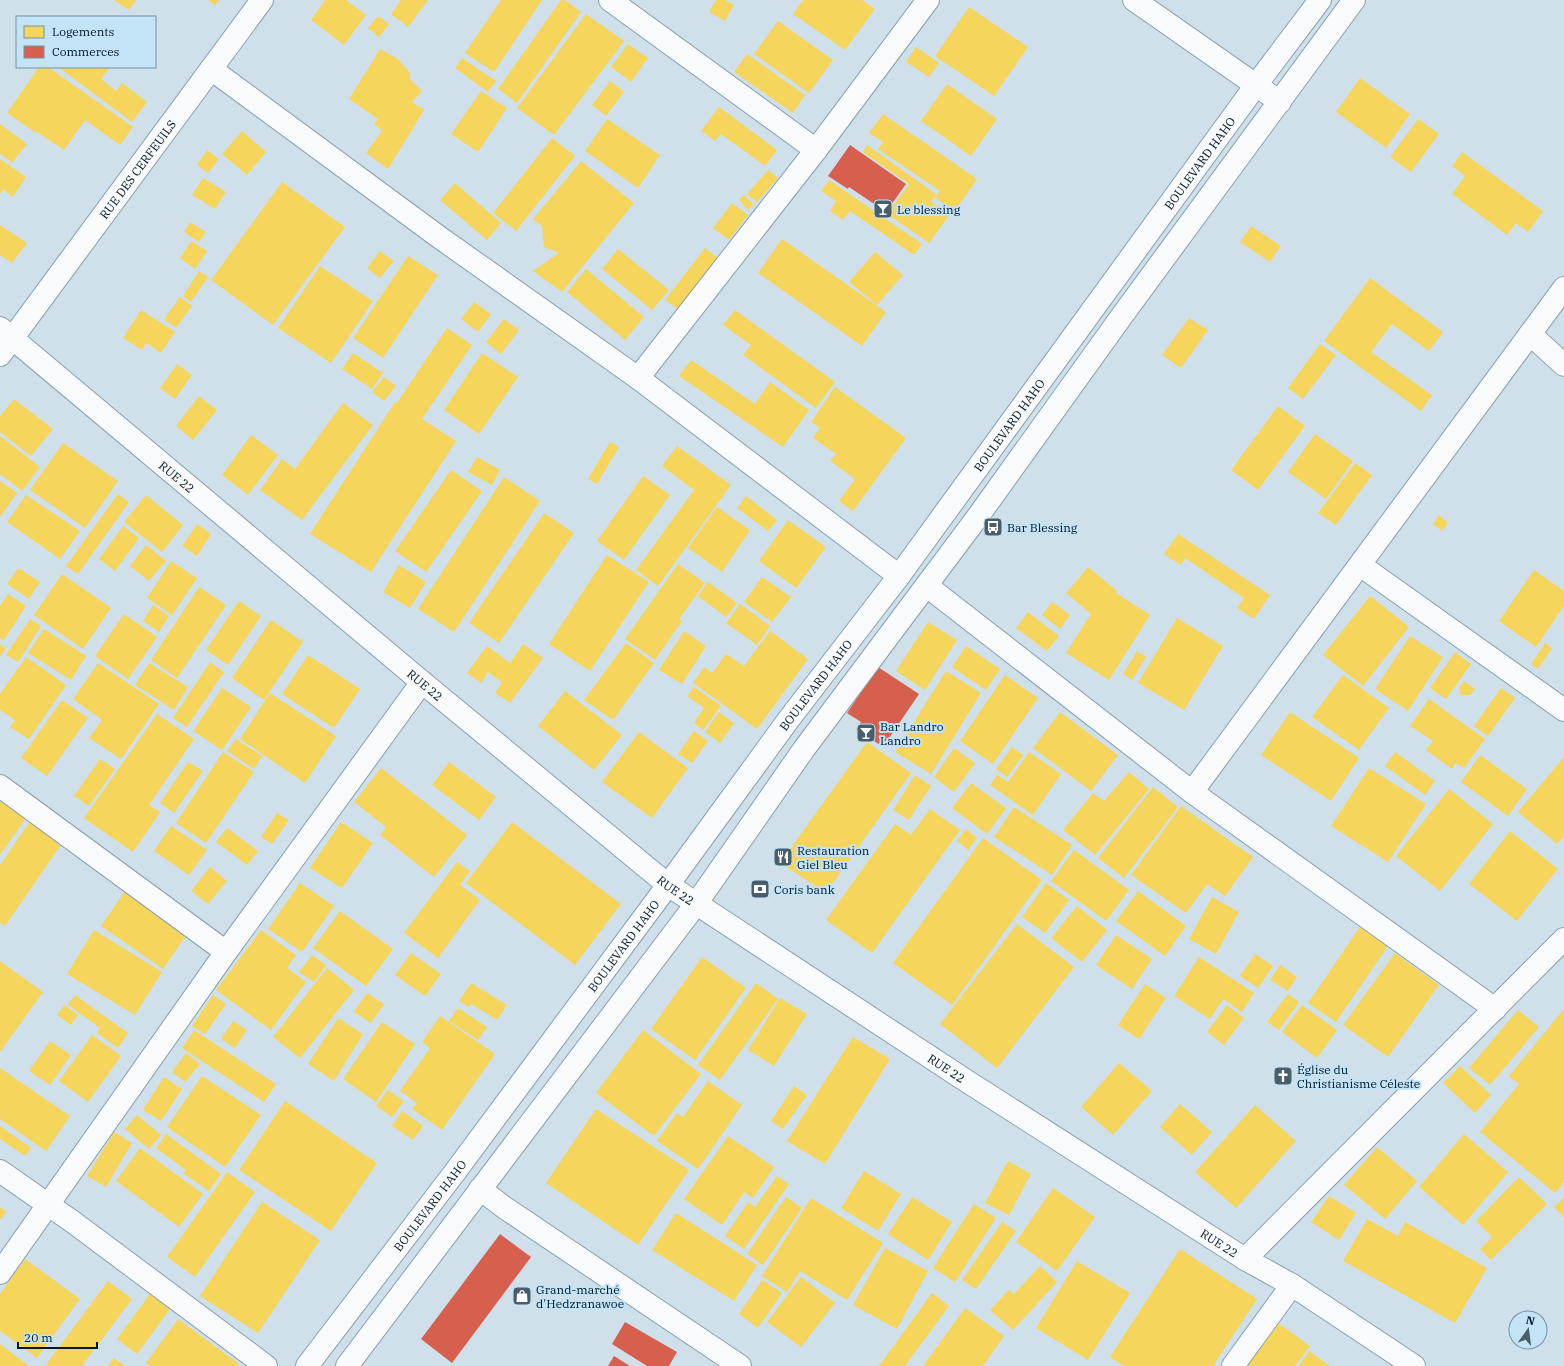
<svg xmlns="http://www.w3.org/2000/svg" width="1564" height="1366" font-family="'IBM Plex Serif',serif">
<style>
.homes{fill:#f6d55c}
.shops{fill:#d6604d}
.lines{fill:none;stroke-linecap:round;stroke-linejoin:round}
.minor-casing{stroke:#85a0ad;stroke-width:24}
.secondary-casing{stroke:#85a0ad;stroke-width:24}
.minor{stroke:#f8fafc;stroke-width:22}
.secondary{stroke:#f8fafc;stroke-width:22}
.labels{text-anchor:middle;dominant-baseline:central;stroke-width:4;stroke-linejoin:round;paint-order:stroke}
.street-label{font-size:12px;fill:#001825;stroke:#c3e4f7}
.poi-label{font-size:12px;fill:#001825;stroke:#c3e4f7;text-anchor:start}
</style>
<rect width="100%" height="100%" fill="#cfe0eb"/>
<path class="homes" d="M114,0H136L129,10Z
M208,0H219L215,5Z
M325,0H346L366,15L344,45L311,20Z
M401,0H428L408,27L391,14Z
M501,0H542L494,72L465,53Z
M561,0H565L581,12L517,103L498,89Z
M716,0H725L734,5L725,21L709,12Z
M803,0H862L875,9L845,50L793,14Z
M969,7L1028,47L994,96L935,56Z
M586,14L624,41L554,135L517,108Z
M378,16L389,24L379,37L368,28Z
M778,21L833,60L809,93L754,54Z
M628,44L648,58L631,82L611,67Z
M916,47L939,63L929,77L906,62Z
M380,49L398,59L410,73V79L422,91L412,102L424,110L388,169L366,153L382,131L374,124L378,119L349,99Z
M747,54L805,95L793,113L734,72Z
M462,58L496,81L488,92L455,68Z
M39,67H48L133,127L120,145L85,120L64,150L37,132L36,133L7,113Z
M58,67H110L101,79L116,91L122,83L147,102L132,122Z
M1360,78L1410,114L1386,148L1336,112Z
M610,81L624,92L606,116L592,105Z
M947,84L997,119L971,156L921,121Z
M481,91L507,108L478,152L451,134Z
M719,107L777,150L765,166L721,134L715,141L701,131Z
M883,114L977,179L955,211L935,198L940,191L878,149L883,142L869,133Z
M607,119L660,155L638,188L585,151Z
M1418,119L1439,134L1411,172L1390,157Z
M0,124L27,144L12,163L0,154Z
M242,131L266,152L247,175L222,154Z
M552,138L575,156L516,231L493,213Z
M867,145L936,194L931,202L950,214L929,243L887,214L909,184L863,152Z
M207,150L219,159L208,173L197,165Z
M1462,152L1543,211L1528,232L1516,223L1507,235L1452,194L1465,176L1452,166Z
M0,159L26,177L13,197L3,189L0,194Z
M581,161L634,203L562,292L533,271L559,253L544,247L542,226L533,219Z
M768,170L778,178L757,202L747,194Z
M203,178L226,192L215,209L192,195Z
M829,180L922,244L914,255L850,211L843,220L830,211L836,201L821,191Z
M282,182L345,227L273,325L211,280Z
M455,183L501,223L487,240L440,200Z
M744,195L754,205L748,210L739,200Z
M732,203L748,215L729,240L713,228Z
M190,222L206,232L199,242L184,232Z
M0,225L27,243L12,263L0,255Z
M1251,226L1281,246L1270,262L1240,242Z
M782,239L886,312L862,346L758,273Z
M191,241L207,251L195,269L180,258Z
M705,248L724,263L685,314L665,300Z
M618,249L669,290L652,310L602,269Z
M380,251L394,261L380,278L367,268Z
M875,252L903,275L877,305L849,282Z
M408,256L438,275L383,358L353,338Z
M320,266L373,301L331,363L278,328Z
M586,269L644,317L625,340L567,292Z
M199,271L208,277L191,302L183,296Z
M1370,278L1443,332L1429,351L1392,324L1371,352L1432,395L1421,411L1324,341Z
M180,297L192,306L176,328L164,319Z
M474,302L491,314L478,332L461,319Z
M141,310L175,332L161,353L146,343L142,350L123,338Z
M735,310L835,382L816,408L743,355L751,345L723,325Z
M1189,318L1208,330L1181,368L1162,355Z
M504,319L519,330L501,354L486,342Z
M447,328L472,345L422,419L456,441L371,572L310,534L395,402L397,403Z
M1320,344L1336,355L1303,399L1288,388Z
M353,353L383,373L372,389L342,369Z
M482,353L518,377L479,434L444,410Z
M691,360L755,404L770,382L809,410L783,447L679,376Z
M177,364L192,375L175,399L160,388Z
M384,377L396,386L384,401L372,392Z
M835,387L906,438L853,511L839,501L855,479L830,461L836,454L813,438L820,428L811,422Z
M199,396L217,410L193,440L176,426Z
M14,399L53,429L31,456L0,432V416Z
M343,403L373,425L302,520L260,490L282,459L295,469Z
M1278,406L1305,426L1258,490L1231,470Z
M1315,434L1353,461L1326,499L1288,472Z
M251,435L278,455L248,495L222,475Z
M0,436L40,467L22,491L0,474Z
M610,442L619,447L597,484L588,479Z
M63,443L118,481L85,528L30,490Z
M677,446L731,485L658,586L636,570L694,490L662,466Z
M477,457L500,470L492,485L468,472Z
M1355,463L1372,475L1336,525L1318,513Z
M451,470L482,491L426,572L395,551Z
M643,476L670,495L624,560L597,541Z
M504,477L540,501L454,632L418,609Z
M0,481L17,493L0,517Z
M118,494L129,502L78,574L66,566Z
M26,495L80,531L60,559L7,522Z
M146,495L183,525L162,552L124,522Z
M746,496L777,520L768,531L737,508Z
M717,507L750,530L722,572L688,548Z
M544,513L574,533L499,643L469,623Z
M1439,515L1448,523L1442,531L1433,524Z
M788,520L826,547L796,588L759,561Z
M197,524L211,534L197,556L182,546Z
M123,526L139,538L115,571L99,559Z
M1178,534L1270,595L1254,619L1237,608L1244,598L1185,558L1181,565L1164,554Z
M146,545L166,561L149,581L130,566Z
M607,555L649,582L590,671L549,644Z
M171,561L197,578L172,615L147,598Z
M678,564L705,583L679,619L682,621L655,660L625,639Z
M399,565L426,582L410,608L383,592Z
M1088,567L1117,591L1116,593L1150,615L1109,680L1066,653L1091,614L1066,593Z
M18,568L40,582L29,599L7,584Z
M1534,570L1564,591V606L1536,647L1499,621Z
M62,574L111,608L83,649L34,615Z
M762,577L791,597L772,622L744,602Z
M708,582L737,603L726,617L698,596Z
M199,587L226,605L177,678L151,660Z
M8,594L26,606L4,640L0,638V606Z
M1370,596L1409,627L1363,686L1323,655Z
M239,601L261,616L228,665L206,650Z
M1052,602L1070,615L1060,629L1042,615Z
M740,604L770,626L757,645L726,623Z
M153,605L169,616L159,632L143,621Z
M1028,612L1059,636L1047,651L1016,628Z
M124,614L157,637L128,679L95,656Z
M1177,618L1223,646L1184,710L1138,683Z
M30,619L41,626L18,662L6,655Z
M271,620L303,642L264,700L232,678Z
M928,622L957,640L925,690L896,671Z
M44,629L86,656L71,680L28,653Z
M684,631L706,646L682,684L659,670Z
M770,631L808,659L757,729L693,683L704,667L712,673L726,654L744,666Z
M1410,636L1443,657L1408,711L1375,689Z
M626,643L654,663L613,720L584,700Z
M1545,643L1552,648L1538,669L1531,664Z
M0,644L6,649L0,656Z
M523,644L543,658L510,703L495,693L502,682L488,672L481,683L467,673L487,646L510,663Z
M966,646L1000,669L986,690L952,667Z
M1137,651L1146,657L1132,680L1123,674Z
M1455,652L1471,664L1446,699L1430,688Z
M308,655L360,689L334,728L282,694Z
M26,657L66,685L29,739L10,727L15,720L0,710V694Z
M210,662L224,672L187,727L173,718Z
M98,663L159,704L121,759L89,738L102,720L73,699Z
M149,663L188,687L174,710L135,685Z
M946,671L981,693L931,774L895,752Z
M1005,675L1038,698L993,764L960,741Z
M1343,675L1389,708L1359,750L1312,717Z
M1464,681L1475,689L1470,695H1461L1459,687Z
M694,687L721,706L703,730L694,723L704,708L687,696Z
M222,688L251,707L222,750L193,731Z
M1501,688L1515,698L1488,736L1474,726Z
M565,691L622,735L594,770L538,726Z
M270,693L336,736L305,783L240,739Z
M1429,699L1485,739L1464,768L1455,763L1452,769L1426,750L1433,741L1410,726Z
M62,700L88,718L47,776L21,758Z
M719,712L734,723L720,743L705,732Z
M1060,712L1118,755L1091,791L1033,748Z
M1290,712L1359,758L1331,801L1261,755Z
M157,714L194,739L149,805L160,812L133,852L84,818Z
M694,731L708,741L692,763L678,754Z
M639,732L688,768L652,818L602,782Z
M236,739L262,756L254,769L227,751Z
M867,742L911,773L826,893L780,863Z
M1012,747L1023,755L1007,777L996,769Z
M954,748L975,763L954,792L934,777Z
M223,752L254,772L206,843L176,823Z
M1029,752L1061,774L1033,815L990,785L997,775L1008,782Z
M1395,752L1435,781L1425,795L1385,766Z
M1480,755L1527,789L1508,816L1461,782Z
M1564,757V836L1557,844L1518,812Z
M100,759L115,769L89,806L74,796Z
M188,762L203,771L174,813L160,803Z
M449,762L496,797L479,820L432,785Z
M381,768L467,835L434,877L380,835L386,827L354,802Z
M1369,768L1426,804L1388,862L1331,826Z
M1129,772L1149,789L1095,855L1063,830L1093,793L1104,801Z
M915,775L931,786L909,820L893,810Z
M971,783L1006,808L987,834L952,808Z
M1153,787L1178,807L1124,878L1098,858Z
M1449,789L1493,824L1440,891L1396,856Z
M0,792L30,812L0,855Z
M1181,806L1253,857L1225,896L1207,884L1186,913L1131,875Z
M1014,807L1072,845L1052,875L994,837Z
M930,809L960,830L872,953L826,920L895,824L911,835Z
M277,813L289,820L272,844L261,837Z
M33,817L65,839L5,926L0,923V865Z
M341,822L373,843L342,888L310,868Z
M512,822L621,904L575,965L466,883Z
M171,826L207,850L189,875L154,851Z
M227,828L258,851L247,865L216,842Z
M966,829L977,838L968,850L957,841Z
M1510,831L1558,869L1517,921L1469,884Z
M983,838L1042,880L952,1005L893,963Z
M1074,850L1129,890L1106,921L1051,881Z
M457,862L470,871L460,885L480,900L438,958L404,933Z
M210,867L227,881L208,904L191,891Z
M300,883L334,906L302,952L268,929Z
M1046,883L1069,900L1045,933L1022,917Z
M125,891L187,934L163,969L101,926Z
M1138,891L1186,926L1165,956L1116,921Z
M1212,897L1239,912L1216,954L1189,939Z
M1077,906L1107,930L1082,962L1051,938Z
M340,911L393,949L366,986L313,948Z
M1017,924L1074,967L997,1068L940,1024Z
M1360,927L1388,946L1336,1022L1308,1003Z
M94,930L162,972L135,1015L67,974Z
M261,930L296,955L287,968L306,982L271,1030L216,990Z
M1116,935L1152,959L1132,989L1096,965Z
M411,953L441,974L425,996L395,975Z
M1395,953L1439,985L1388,1057L1343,1025Z
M1255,954L1273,966L1258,988L1240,976Z
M312,955L326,965L314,982L299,972Z
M702,957L746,988L695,1060L651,1029Z
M1199,957L1254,993L1242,1012L1223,999L1210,1019L1174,996Z
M0,961L43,992L0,1052Z
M1280,965L1297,977L1288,991L1270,980Z
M327,968L354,990L300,1058L273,1037Z
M471,983L507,1005L497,1020L471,1004L469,1007L459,1001Z
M756,983L778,999L720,1080L698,1065Z
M1145,984L1166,998L1139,1039L1118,1025Z
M367,993L384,1004L371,1023L354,1012Z
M1288,994L1299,1002L1279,1030L1267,1022Z
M75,995L128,1033L118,1048L97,1033L100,1028L68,1005Z
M213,995L226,1004L205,1034L192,1026Z
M780,998L807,1014L774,1066L748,1050Z
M64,1005L78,1015L71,1025L57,1015Z
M1227,1005L1244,1018L1224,1045L1207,1032Z
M1302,1005L1337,1030L1317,1058L1282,1032Z
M458,1008L487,1027L478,1040L449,1021Z
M1564,1009V1182L1555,1193L1480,1132L1519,1084L1509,1076Z
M1518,1010L1539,1027L1490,1085L1469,1068Z
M440,1016L495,1054L442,1130L412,1109L417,1103L400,1091L430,1048L422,1042Z
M338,1018L363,1034L334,1081L308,1064Z
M233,1021L247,1030L235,1048L221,1039Z
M382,1022L415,1044L376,1102L343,1079Z
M194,1030L276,1084L264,1102L182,1048Z
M643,1030L701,1074L654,1136L596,1093Z
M92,1035L121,1056L88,1102L59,1081Z
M853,1037L890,1059L825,1164L787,1141Z
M50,1041L71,1055L50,1085L29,1071Z
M186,1053L200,1064L185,1082L172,1072Z
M1119,1063L1152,1091L1113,1135L1081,1107Z
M1460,1066L1491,1095L1475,1113L1443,1083Z
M0,1068L70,1116L46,1151L0,1119Z
M202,1076L261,1115L225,1167L167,1127Z
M164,1077L182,1089L161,1121L143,1110Z
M708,1081L742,1105L698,1169L657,1141L677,1113L683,1117Z
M794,1086L807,1095L783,1129L771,1121Z
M388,1090L404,1101L392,1117L376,1106Z
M285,1101L377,1163L331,1231L239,1170Z
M1180,1104L1212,1132L1192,1155L1160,1127Z
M1255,1105L1296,1141L1236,1208L1195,1172Z
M596,1109L689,1170L638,1245L546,1183Z
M402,1111L423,1126L413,1140L392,1126Z
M137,1115L161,1135L149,1149L125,1129Z
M0,1126L31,1148L25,1156L0,1139Z
M114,1132L132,1143L106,1187L87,1176Z
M166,1134L221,1174L209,1191L183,1173L186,1170L156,1148Z
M1464,1134L1508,1172L1463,1225L1419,1187Z
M728,1136L774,1167L753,1198L744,1192L722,1225L684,1199Z
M1377,1147L1417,1181L1385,1219L1344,1185Z
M140,1148L203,1194L179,1227L116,1181Z
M1008,1161L1031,1174L1009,1215L985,1203Z
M864,1171L901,1194L878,1231L841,1208Z
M227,1172L255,1192L195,1277L167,1257Z
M777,1176L789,1184L744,1249L725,1236L748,1202L755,1207Z
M1519,1177L1547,1204L1491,1260L1480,1249L1492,1237L1476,1221Z
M1053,1188L1095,1217L1057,1271L1016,1242Z
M1329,1196L1356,1213L1339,1240L1311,1222Z
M786,1197L802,1208L763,1265L747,1254Z
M912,1197L952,1222L928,1260L888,1234Z
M811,1198L883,1243L847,1300L800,1271L787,1292L762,1276Z
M1564,1198V1217L1554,1207Z
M262,1202L320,1240L258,1333L200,1296Z
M974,1204L996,1218L955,1282L933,1268Z
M0,1207L6,1212L0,1220Z
M676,1213L757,1265L734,1301L652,1250Z
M1367,1219L1398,1236L1405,1222L1487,1268L1455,1323L1343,1261Z
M1002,1222L1016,1231L976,1289L962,1280Z
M885,1248L928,1271L897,1329L853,1305Z
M1180,1249L1257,1299L1213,1366H1124L1110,1357Z
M25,1259L80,1299L37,1358L0,1331V1294Z
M1077,1261L1130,1293L1088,1360L1036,1328Z
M1040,1266L1057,1282L1013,1330L990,1310L1009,1290L1014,1294Z
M801,1277L835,1303L801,1347L767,1322Z
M762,1280L782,1293L758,1328L739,1314Z
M108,1281L132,1299L82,1366H45Z
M932,1293L949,1306L905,1366H879Z
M150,1294L170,1309L137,1354L117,1339Z
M965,1308L1004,1336L983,1366H923Z
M178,1319L239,1364L238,1366H150L146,1363Z
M1274,1320L1310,1346L1295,1366H1240Z
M0,1344L29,1366H0Z
M1309,1351L1330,1366H1299Z
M114,1358L125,1366H108Z"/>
<path class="shops" d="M850,145L906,184L886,212L849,187L848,189L828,176Z
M878,667L919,694L883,747L856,729L861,722L847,713Z
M500,1234L531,1257L452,1363L421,1339Z
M625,1322L677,1352L669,1366H647L612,1344Z
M614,1356L630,1366H608Z"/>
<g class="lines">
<g class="minor-casing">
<g id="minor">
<path d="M610,0L816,150"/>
<path d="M1134,0L1280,102"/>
<path d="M211,69L439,237L638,378L899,576"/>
<path id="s1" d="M0,328L422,682L668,885L965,1080L1245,1259L1292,1285L1414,1366"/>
<path d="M1530,334L1564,365"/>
<path id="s2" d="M0,355L262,0"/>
<path d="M638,378L816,150L928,0"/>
<path d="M1360,565L1564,710"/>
<path d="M927,586L1192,792L1495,1009"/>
<path d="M0,786L226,952"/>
<path d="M1192,792L1564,288"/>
<path d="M0,1171L73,1222L266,1366"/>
<path d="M480,1189L505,1208L740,1366"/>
<path d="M1245,1259L1564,939"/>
<path d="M0,1273L226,952L422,682"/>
<path d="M1233,1366L1292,1285"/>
</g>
</g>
<g class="secondary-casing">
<g id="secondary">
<path id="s3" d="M307,1366L455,1172L668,885L789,719L899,576L1256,85L1320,0"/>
<path d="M347,1366L696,904L804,749L979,515L1124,313L1354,0"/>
</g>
</g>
<use href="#minor" class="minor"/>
<use href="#secondary" class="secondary"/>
</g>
<defs>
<g id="bar-square" transform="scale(1)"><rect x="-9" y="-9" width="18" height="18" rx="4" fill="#485e6a" stroke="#c3e4f7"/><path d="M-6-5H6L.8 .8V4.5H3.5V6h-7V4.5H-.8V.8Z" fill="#fff"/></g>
<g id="bus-square" transform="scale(1)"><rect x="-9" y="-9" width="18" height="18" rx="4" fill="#485e6a" stroke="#c3e4f7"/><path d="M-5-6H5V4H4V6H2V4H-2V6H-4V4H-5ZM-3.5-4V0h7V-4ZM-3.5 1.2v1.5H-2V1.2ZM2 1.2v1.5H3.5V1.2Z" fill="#fff"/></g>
<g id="restaurant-square" transform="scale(1)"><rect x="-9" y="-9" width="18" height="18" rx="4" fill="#485e6a" stroke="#c3e4f7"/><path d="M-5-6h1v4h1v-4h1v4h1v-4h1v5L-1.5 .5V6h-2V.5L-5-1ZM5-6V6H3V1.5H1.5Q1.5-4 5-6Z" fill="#fff"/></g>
<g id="bank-square" transform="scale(1)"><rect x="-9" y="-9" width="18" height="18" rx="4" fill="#485e6a" stroke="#c3e4f7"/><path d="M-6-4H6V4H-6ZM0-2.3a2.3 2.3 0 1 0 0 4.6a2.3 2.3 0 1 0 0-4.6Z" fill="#fff"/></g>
<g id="church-square" transform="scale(1)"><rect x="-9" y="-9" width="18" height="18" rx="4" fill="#485e6a" stroke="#c3e4f7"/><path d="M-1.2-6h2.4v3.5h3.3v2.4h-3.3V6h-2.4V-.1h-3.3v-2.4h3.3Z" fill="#fff"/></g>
<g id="shop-square" transform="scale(1)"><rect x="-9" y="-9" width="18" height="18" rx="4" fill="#485e6a" stroke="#c3e4f7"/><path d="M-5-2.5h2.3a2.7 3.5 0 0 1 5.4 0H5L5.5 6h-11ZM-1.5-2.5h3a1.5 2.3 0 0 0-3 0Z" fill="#fff"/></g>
</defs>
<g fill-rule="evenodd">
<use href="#bar-square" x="883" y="209"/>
<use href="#bus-square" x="993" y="527"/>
<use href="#bar-square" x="866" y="733"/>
<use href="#restaurant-square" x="783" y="857"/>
<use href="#bank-square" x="760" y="889"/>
<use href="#church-square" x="1283" y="1076"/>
<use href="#shop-square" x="522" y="1296"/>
</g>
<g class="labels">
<g class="street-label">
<text stroke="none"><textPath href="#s3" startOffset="1498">BOULEVARD HAHO</textPath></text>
<text stroke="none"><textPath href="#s2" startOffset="231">RUE DES CERFEUILS</textPath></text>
<text stroke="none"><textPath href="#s3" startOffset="1174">BOULEVARD HAHO</textPath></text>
<text stroke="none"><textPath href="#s1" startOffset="231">RUE 22</textPath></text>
<text stroke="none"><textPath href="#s1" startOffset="555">RUE 22</textPath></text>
<text stroke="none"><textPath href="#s3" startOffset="850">BOULEVARD HAHO</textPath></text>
<text stroke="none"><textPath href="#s1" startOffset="879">RUE 22</textPath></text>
<text stroke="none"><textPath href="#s3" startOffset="526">BOULEVARD HAHO</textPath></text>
<text stroke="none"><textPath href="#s1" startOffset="1203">RUE 22</textPath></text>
<text stroke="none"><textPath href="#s3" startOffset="202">BOULEVARD HAHO</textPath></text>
<text stroke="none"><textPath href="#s1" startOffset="1527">RUE 22</textPath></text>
</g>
<g class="poi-label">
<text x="897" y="209">Le blessing</text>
<text x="1007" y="527">Bar Blessing</text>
<text x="880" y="726">Bar Landro<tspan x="880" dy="14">Landro</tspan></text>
<text x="797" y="850">Restauration<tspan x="797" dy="14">Giel Bleu</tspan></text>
<text x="774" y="889">Coris bank</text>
<text x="1297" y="1069">Église du<tspan x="1297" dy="14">Christianisme Céleste</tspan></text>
<text x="536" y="1289">Grand-marché<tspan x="536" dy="14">d'Hedzranawoe</tspan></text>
</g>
</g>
<rect x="16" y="16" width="140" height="52" fill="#c3e4f7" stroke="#7592a3"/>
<rect x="24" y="26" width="20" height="12" fill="#f6d55c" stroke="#7592a3"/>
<text x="52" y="36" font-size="12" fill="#001825">Logements</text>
<rect x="24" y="46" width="20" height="12" fill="#d6604d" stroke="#7592a3"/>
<text x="52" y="56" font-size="12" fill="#001825">Commerces</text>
<g transform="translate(1528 1330) rotate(14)"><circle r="19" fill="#c3e4f7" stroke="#7592a3"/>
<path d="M0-3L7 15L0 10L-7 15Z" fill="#485e6a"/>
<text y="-6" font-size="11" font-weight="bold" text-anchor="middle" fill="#001825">N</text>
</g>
<path d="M18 1342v6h79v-6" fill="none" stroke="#001825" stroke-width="2"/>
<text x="24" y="1342" font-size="12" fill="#001825" stroke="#c3e4f7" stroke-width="3" paint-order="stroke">20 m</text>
</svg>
